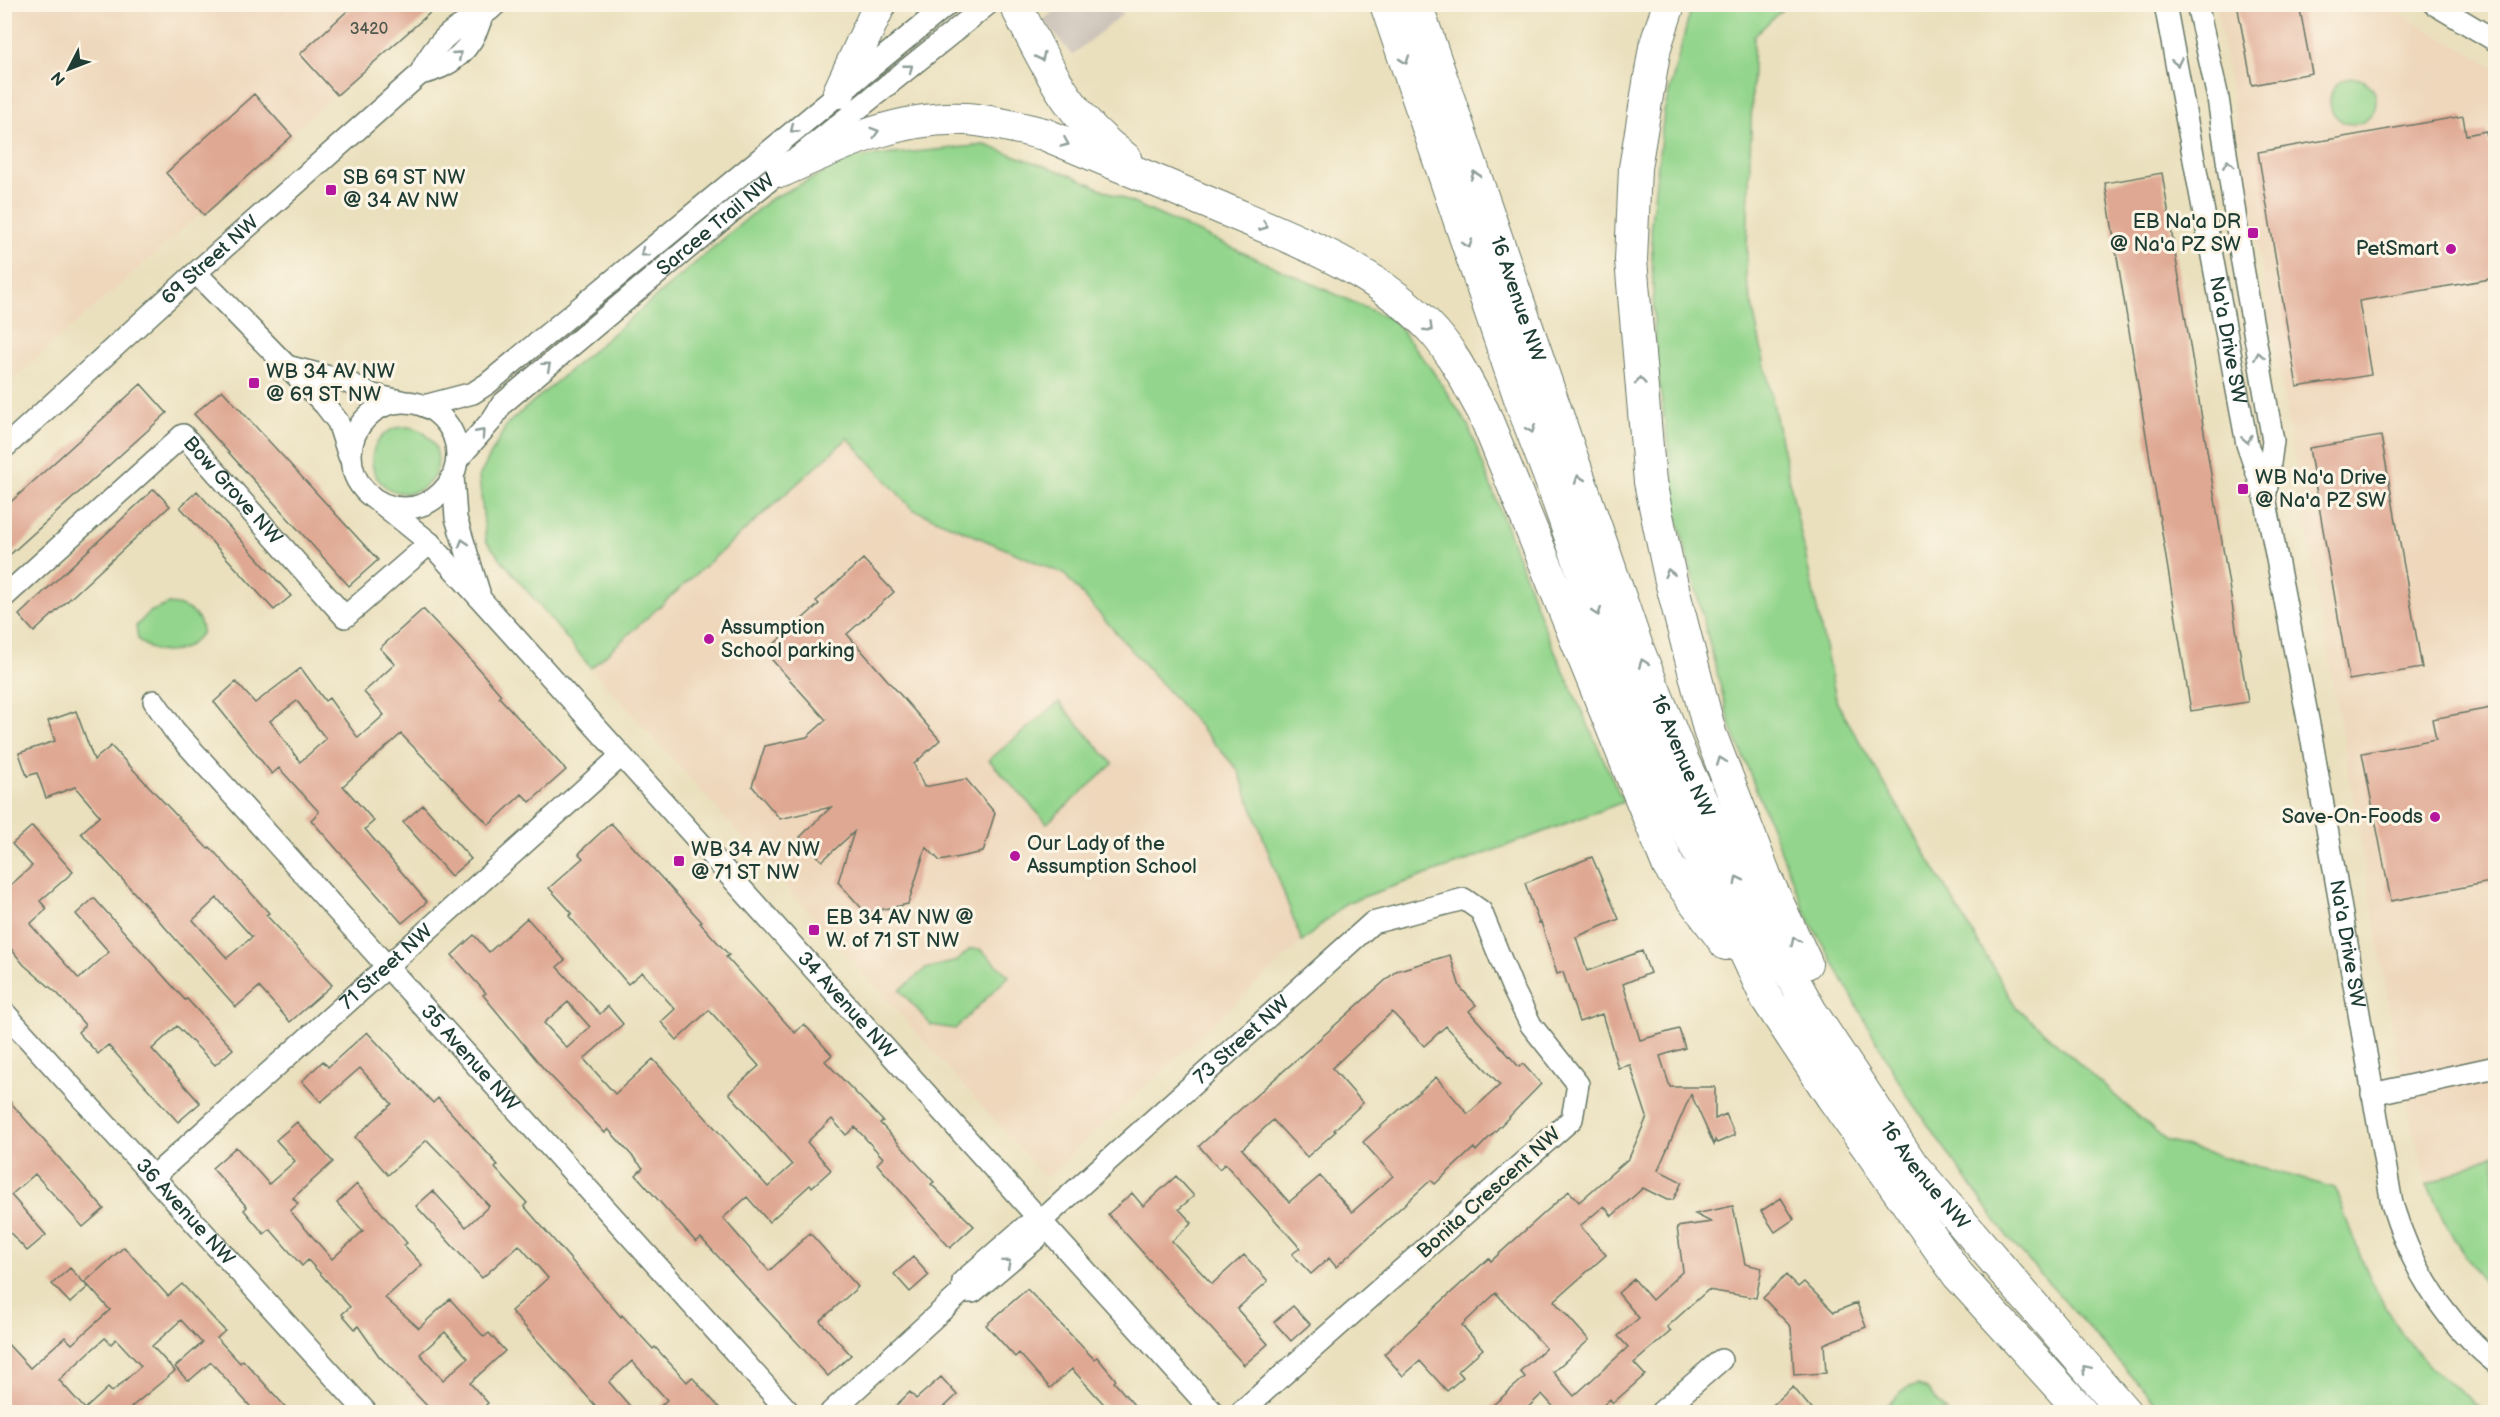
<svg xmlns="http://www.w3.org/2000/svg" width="2500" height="1417" font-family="'Balsamiq Sans',sans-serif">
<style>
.built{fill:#eed7bb}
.industrial{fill:#ccc2b9}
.green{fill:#93d58c;stroke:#598960;stroke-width:1.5}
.building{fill:#dfa893;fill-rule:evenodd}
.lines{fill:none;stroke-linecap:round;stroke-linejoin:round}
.minor-casing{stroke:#667664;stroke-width:24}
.highway-casing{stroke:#667664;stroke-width:34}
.minor{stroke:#fff;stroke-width:21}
.highway{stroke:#fff;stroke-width:32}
.oneway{stroke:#8f9e9a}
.poi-dot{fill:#b5179e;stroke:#fcf5e5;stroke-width:2}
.labels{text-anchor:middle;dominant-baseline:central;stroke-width:6;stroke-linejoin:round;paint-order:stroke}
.number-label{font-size:16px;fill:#4f584c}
.poi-label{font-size:20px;fill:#1f3d34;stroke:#fcf5e5;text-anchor:start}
.street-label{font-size:20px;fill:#1f3d34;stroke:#fcf5e5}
</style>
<rect width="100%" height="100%" fill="#fcf5e5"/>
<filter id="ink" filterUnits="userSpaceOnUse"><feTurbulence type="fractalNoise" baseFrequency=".0167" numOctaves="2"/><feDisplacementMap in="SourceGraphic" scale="12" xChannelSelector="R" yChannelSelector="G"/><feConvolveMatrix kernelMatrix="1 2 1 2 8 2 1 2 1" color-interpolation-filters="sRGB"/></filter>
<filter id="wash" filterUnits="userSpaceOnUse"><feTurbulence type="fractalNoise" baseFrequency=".008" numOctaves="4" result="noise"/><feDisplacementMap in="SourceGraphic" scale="24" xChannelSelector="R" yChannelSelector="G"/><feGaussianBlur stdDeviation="1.35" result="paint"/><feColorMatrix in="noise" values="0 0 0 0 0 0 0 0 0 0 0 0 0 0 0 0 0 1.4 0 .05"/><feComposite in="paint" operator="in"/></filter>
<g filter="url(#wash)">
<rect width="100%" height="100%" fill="#eae0bd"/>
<path class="built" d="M5,5H437L5,386Z
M2216,5H2383L2495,67V1154L2427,1185L2403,1087Z
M848,438L912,509L1063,574L1238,770L1302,942L1046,1178L591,668Z"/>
<path class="industrial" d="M1063,4L1115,5L1123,14L1072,55L1043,20Z"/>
<path class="green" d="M1692,5H1787L1754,36L1746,277L1837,703L2016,1007L2166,1141L2335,1188C2358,1254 2382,1319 2433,1369C2449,1385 2470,1398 2487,1412H2164L2009,1239L1906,1094L1806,914L1730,724L1679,523L1655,353L1651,223L1664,112Z
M2330 101a23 23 0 1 1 46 0a23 23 0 1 1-46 0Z
M985,145L1073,176L1393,320L1430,367L1468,425L1546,632L1623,802L1466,861L1346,903L1302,942L1238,770L1064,574L912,509L848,438L591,668L486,541L479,477L507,424L769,200L853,158Z
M372 460a33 33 0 1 1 66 0a33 33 0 1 1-66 0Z
M169,604C185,605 202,614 202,632C187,655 156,659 138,639L136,626L150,612Z
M1059,702L1113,764L1047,823L989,760Z
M970,949H980L1009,976L955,1029L931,1025L900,990L925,969L957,961Z
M2495,1154V1299L2453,1237L2427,1185Z
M1918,1385L1927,1389L1947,1412H1879L1908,1387Z"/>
<g id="blocks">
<path class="building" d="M355,4H440L337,95L300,54Z
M2237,4H2299L2312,73L2252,85Z
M254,94L292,136L204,215L166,173Z
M2463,116L2466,135L2486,131L2489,146L2496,144V278L2359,301L2371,375L2297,387L2258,152Z
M2162,173L2248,702L2191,711L2105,183Z
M141,384L167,413L4,560V508Z
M222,390L378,560L349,586L194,414Z
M2381,436L2422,668L2349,680L2309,448Z
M154,489L170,506L34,632L19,615Z
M197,491L291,596L274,610L180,507Z
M863,559L894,592L847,634L940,740L914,764L924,787L966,779L995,813L983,852L940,861L926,847L908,904L866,913L838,882L854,832L822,861L800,837L831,807L780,819L752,786L765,746L807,737L826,720L765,652L819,604L816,601Z
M423,609L470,659L501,695L499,697L566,770L530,802L522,794L489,825L401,734L343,786L374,821L365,829L427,902L402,923L311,820L319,812L279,768L272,774L214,702L236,682L255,703L301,668L325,701L329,698L358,738L384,715L364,692L395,664L380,648ZM297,701L326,739L300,762L270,721Z
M2496,707V881L2391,901L2362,753L2436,739L2432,719Z
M76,711L94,760L111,746L208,849L210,847L269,913L266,915L332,985L290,1022L259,987L236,1007L81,833L100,816L75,787L46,798L37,773L27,776L19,753L55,741L48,721ZM217,898L252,937L227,958L193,920Z
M423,805L471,859L451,876L403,822Z
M611,823L702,922L700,923L729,955L726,957L795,1033L804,1024L832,1055L825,1061L883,1121L880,1123L934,1182L931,1184L974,1226L950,1248L877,1164L883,1158L855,1127L846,1135L832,1119L807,1142L831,1170L812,1187L810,1185L769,1222L747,1197L723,1218L769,1271L810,1233L858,1287L820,1321L851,1355L828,1376L701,1238L696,1242L667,1210L636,1175L643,1168L608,1129L605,1133L544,1069L483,995L486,993L452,955L474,935L489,952L527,918L565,960L557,967L600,1014L608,1006L623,1024L584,1059L615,1094L653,1059L768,1187L792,1165L729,1093L759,1066L709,1010L677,1040L661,1022L675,1009L642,972L628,984L569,916L572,913L549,888L583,858L579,854L585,847ZM568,1002L590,1027L567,1048L544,1023Z
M32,826L73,872L40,901L47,909L30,924L79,979L109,952L76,914L94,898L185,1000L187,999L233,1049L215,1065L177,1026L152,1049L200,1103L178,1122L108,1045L98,1054L78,1032L85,1025L58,994L24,965L4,940V891L32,866L12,844Z
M1592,857L1619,919L1576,937L1587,971L1642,951L1650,973L1623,984L1640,1040L1679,1029L1685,1048L1660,1056L1670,1087H1715V1119L1726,1114L1735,1135L1717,1143L1715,1140L1714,1145L1691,1094L1658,1170L1682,1182L1673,1200H1667L1643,1188L1612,1216L1604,1206L1580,1226L1606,1255L1554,1301L1589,1340L1553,1372L1574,1396L1628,1347L1618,1336L1639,1318L1618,1293L1634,1279L1652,1300L1683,1271L1677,1227L1711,1222L1695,1214L1733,1206L1745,1264L1762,1268L1756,1298L1708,1290L1667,1327L1671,1331L1634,1363L1645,1375L1613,1403L1610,1399L1595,1413H1555L1557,1411L1542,1394L1522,1413H1484L1525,1377L1520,1371L1546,1348L1496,1293L1462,1325L1483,1349L1458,1371L1463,1377L1447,1391L1420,1361L1403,1376L1384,1354L1489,1258L1491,1261L1569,1191L1579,1202L1629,1158L1647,1117L1630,1065L1618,1068L1602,1014L1579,1022L1563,972L1557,974L1541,922L1539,923L1525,883Z
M1450,955L1460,987L1476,1005L1469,1011L1519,1067L1523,1064L1541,1084L1476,1151L1474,1148L1435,1184L1431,1180L1336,1267L1329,1258L1311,1274L1292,1254L1300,1248L1225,1164L1219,1169L1199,1146L1396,971ZM1392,1012L1424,1046L1446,1026L1500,1085L1468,1114L1436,1077L1363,1142L1393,1176L1352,1212L1320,1176L1289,1202L1242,1149L1273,1120L1307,1157L1336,1131L1334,1130L1363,1103L1332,1068Z
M367,1032L433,1103L438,1098L498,1165L495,1168L527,1203L524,1206L621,1317L622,1315L653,1349L655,1347L687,1382L692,1377L724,1413H653L667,1400L632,1361L609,1382L636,1413H602L511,1311L548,1278L519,1245L482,1278L416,1206L433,1191L466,1227L489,1206L461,1175L427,1140L388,1175L355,1137L392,1104L360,1068L321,1102L302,1081L323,1061L328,1067Z
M4,1095L104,1209L83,1227L35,1174L11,1195L46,1235L27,1251L4,1226Z
M297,1122L333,1162L293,1198L298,1204L290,1211L332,1259L363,1231L337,1203L357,1184L407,1243L404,1245L422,1265L385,1298L419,1328L450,1299L484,1337L489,1333L505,1351L470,1383L488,1403L478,1413H434L379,1356L358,1326L355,1329L342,1314L350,1307L308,1260L302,1266L270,1229L264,1234L244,1210L247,1207L212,1168L236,1147L269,1184L295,1161L276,1140ZM445,1332L468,1358L443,1380L420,1354Z
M1176,1176L1194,1196L1179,1209L1192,1223L1172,1241L1212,1284L1244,1255L1268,1281L1237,1309L1268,1344L1244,1365L1108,1214L1132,1193L1143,1206Z
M1781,1198L1794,1219L1775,1232L1761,1211Z
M124,1247L168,1296L182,1284L225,1331L217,1338L240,1363L243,1360L291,1413H256L211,1362L190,1380H187L175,1367L202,1343L181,1320L152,1346L175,1371L124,1413H14L4,1402V1340L30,1368L65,1337L72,1344L110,1310L85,1282ZM105,1338L111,1344L116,1339L141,1366L112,1392L108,1388L85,1409L59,1380Z
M913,1257L929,1275L910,1292L894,1274Z
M70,1268L88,1287L70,1303L52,1284Z
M1786,1275L1798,1287L1804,1282L1834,1312L1857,1303L1866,1327L1824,1344L1826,1373L1794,1375L1791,1327L1763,1298Z
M1027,1289L1094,1359L1097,1357L1116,1380L1114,1382L1141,1413H1112L1072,1369L1050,1388L1019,1353L1015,1357L986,1325Z
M1293,1306L1310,1324L1291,1341L1274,1322Z
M941,1377L957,1395L938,1413H888L910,1392L916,1399Z
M1793,1387L1815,1413H1764Z"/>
</g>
</g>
<g filter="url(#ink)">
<use href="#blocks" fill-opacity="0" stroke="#667664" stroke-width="1.5"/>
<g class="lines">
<g class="minor-casing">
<g id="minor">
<path id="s1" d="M2165,4L2247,444L2265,497L2310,730L2392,1204C2411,1266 2444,1322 2496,1363"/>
<path d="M2197,4L2218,98L2242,262L2273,441L2266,493"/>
<path d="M2434,4L2496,41"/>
<path d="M420,74C451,68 472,49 481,19"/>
<path d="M196,273L325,405L338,422L349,456"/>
<path d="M290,367L345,381L373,395L401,401"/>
<circle cx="404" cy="455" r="53"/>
<path d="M424,406L473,393L487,384L948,4"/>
<path id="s2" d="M4,448L191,277L420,74C428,55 444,34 464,24C478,17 484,16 496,4"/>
<path id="s3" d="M457,460L492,420L502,404L755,192L988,4"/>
<path d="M453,476L456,518L479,592"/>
<path id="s4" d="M382,504L430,543L1213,1412"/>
<path id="s5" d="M4,597L183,435L345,617L430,543"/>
<path id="s6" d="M154,701L174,730L789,1412"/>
<path id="s7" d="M4,1012L366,1412"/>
<path d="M2372,1094L2496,1067"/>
<path id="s8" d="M153,1177L620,757"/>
<path id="s9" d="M962,1292L963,1281L1026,1226L1040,1222L1372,923L1464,899L1481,911L1513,989L1531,1025L1578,1084L1572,1119L1241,1412"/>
<path d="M831,1412L962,1292H973L1037,1238L1040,1222"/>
<path d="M1661,1412L1721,1360"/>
</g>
</g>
<g class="highway-casing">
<g id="highway">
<path d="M1015,4C1046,64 1068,117 1125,158"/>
<path d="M1386,4L1523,407L1550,478L1629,704L1767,999L1832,1097L1958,1275L2082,1412"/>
<path id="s10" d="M1416,4L1637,647L1683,761L1736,875L1810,1010L1913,1166L2125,1412"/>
<path d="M1669,4L1655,47L1635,168L1631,260L1650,482L1670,577L1710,733L1766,878L1806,963"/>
<path d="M839,92L880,4"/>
<path d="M782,171C841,144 901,115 967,119C993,121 1019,128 1044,134C1103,159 1162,183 1221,208C1296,240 1379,270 1435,333C1455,356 1468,385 1483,411L1669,867L1726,944"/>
</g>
</g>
<use href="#minor" class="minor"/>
<use href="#highway" class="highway"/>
</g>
<defs><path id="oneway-chevron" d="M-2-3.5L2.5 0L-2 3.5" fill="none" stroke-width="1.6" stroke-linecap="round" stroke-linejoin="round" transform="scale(1.5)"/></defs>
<g class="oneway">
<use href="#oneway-chevron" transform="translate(458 55) rotate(-41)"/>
<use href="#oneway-chevron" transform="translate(1041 57) rotate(64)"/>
<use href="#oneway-chevron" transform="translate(1405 60) rotate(71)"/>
<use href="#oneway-chevron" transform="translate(2177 62) rotate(79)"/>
<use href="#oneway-chevron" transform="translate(909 68) rotate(-39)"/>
<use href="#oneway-chevron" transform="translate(794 129) rotate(141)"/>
<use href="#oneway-chevron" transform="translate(875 132) rotate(-17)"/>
<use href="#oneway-chevron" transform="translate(1065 143) rotate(23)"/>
<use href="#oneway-chevron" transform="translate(2228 164) rotate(-98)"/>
<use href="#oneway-chevron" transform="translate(1475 175) rotate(-109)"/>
<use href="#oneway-chevron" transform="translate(1264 226) rotate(22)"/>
<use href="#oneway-chevron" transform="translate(1468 244) rotate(71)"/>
<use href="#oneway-chevron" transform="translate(644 253) rotate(141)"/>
<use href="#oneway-chevron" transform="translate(1429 328) rotate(44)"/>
<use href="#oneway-chevron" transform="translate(2259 356) rotate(-100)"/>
<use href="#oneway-chevron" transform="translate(547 366) rotate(-40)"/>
<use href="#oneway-chevron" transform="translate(1640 381) rotate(-94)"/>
<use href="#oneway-chevron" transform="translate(1531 429) rotate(69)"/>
<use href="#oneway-chevron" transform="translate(481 433) rotate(-48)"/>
<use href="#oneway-chevron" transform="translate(2247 439) rotate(78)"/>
<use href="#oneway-chevron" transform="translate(1579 479) rotate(-109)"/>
<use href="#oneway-chevron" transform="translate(463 543) rotate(-107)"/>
<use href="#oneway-chevron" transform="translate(1669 573) rotate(-103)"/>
<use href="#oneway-chevron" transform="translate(1597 612) rotate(71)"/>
<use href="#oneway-chevron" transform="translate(1643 663) rotate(-111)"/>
<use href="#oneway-chevron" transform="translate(1721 761) rotate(-110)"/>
<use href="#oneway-chevron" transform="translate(1738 880) rotate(-117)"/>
<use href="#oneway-chevron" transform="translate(1795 941) rotate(-116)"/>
<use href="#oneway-chevron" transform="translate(1007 1263) rotate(-40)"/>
<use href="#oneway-chevron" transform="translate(2086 1369) rotate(-131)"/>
</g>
</g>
<g class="poi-dot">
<rect x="325" y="184" width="12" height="12" rx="3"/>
<rect x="2247" y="227" width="12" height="12" rx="3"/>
<circle cx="2451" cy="249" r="6"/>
<rect x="248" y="377" width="12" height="12" rx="3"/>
<rect x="2237" y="483" width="12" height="12" rx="3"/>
<circle cx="709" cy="639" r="6"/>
<circle cx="2435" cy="817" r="6"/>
<circle cx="1015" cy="856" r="6"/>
<rect x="673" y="855" width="12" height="12" rx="3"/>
<rect x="808" y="924" width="12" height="12" rx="3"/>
</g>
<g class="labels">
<g class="number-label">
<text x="369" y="29">3420</text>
</g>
<g class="poi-label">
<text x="343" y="178">SB 69 ST NW<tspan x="343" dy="23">@ 34 AV NW</tspan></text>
<text x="2241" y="222" text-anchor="end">EB Na'a DR<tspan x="2241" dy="23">@ Na'a PZ SW</tspan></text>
<text x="2439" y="249" text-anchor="end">PetSmart</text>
<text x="266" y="372">WB 34 AV NW<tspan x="266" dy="23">@ 69 ST NW</tspan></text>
<text x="2255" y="478">WB Na'a Drive<tspan x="2255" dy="23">@ Na'a PZ SW</tspan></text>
<text x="721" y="628">Assumption<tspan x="721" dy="23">School parking</tspan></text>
<text x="2423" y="817" text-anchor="end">Save-On-Foods</text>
<text x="1027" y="844">Our Lady of the<tspan x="1027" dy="23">Assumption School</tspan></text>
<text x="691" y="850">WB 34 AV NW<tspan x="691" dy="23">@ 71 ST NW</tspan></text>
<text x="826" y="918">EB 34 AV NW @<tspan x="826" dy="23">W. of 71 ST NW</tspan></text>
</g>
<g class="street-label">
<text stroke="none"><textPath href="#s3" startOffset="351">Sarcee Trail NW</textPath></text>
<text stroke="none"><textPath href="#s2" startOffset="279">69 Street NW</textPath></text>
<text stroke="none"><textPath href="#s10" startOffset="312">16 Avenue NW</textPath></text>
<text stroke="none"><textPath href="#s1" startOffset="342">Na'a Drive SW</textPath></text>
<text stroke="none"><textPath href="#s5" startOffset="316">Bow Grove NW</textPath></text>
<text stroke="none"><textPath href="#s10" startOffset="798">16 Avenue NW</textPath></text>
<text stroke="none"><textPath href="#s1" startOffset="958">Na'a Drive SW</textPath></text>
<text stroke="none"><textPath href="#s8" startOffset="314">71 Street NW</textPath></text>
<text stroke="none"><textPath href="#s4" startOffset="684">34 Avenue NW</textPath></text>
<text stroke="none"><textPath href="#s9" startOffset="381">73 Street NW</textPath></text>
<text stroke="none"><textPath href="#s6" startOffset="477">35 Avenue NW</textPath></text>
<text stroke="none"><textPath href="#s10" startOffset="1284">16 Avenue NW</textPath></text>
<text transform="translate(1489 1193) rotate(-42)">Bonita Crescent NW</text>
<text stroke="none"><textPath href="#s7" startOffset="270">36 Avenue NW</textPath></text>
</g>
</g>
<rect width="2500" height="1417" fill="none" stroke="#fcf5e5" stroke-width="24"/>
<g transform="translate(69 69) rotate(228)" stroke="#fcf5e5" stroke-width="4.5" paint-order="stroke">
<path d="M0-4.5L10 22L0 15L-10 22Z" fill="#1f3d34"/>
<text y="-9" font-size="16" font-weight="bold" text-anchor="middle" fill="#1f3d34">N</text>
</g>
</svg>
